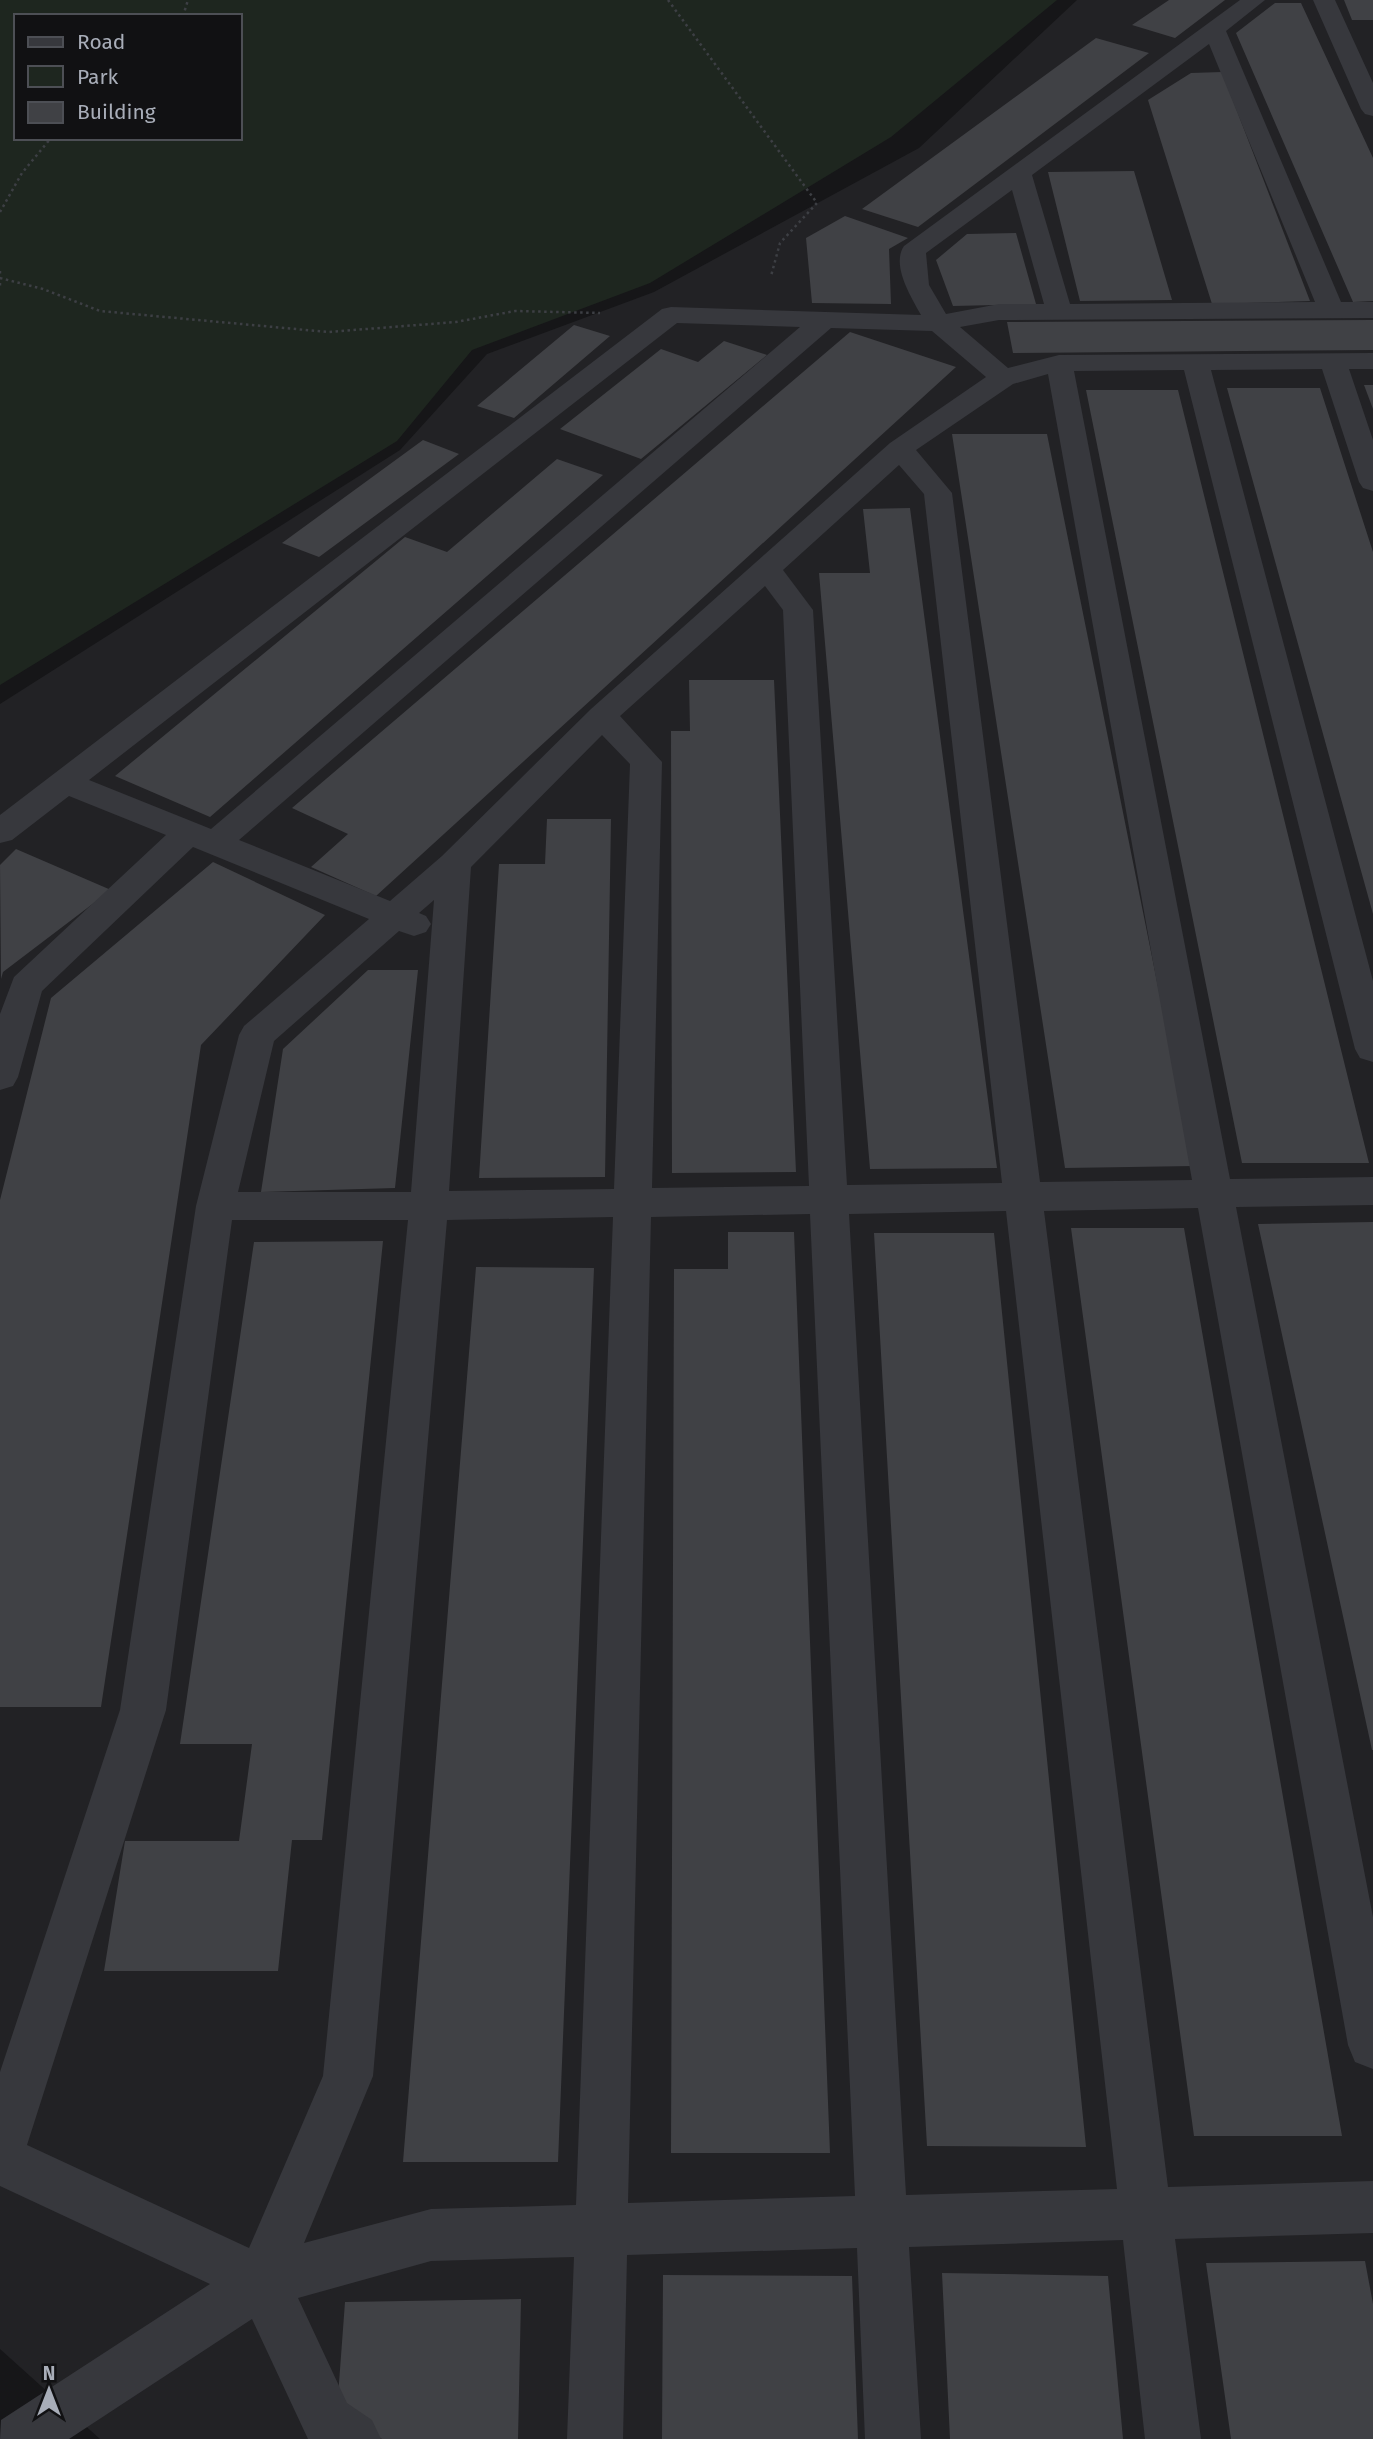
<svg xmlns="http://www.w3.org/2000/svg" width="1373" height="2439" font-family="'Fira Sans',sans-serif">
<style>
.built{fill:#222225}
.green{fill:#1e261f;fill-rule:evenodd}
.building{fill:#404145}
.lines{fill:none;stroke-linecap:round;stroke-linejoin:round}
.path{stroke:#3d3f44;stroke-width:2.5;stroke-dasharray:2.5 3.5;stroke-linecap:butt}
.minor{fill:#37383d;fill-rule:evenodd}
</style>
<rect width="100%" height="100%" fill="#161618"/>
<path class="built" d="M1077,0H1373V2439H100L0,2349V704L400,450L487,354L654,292L919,148Z"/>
<path class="green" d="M0,0H1057L891,137L650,283L472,350L397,441L0,685ZM16,16H240V138H16Z"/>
<path class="building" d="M1169,0H1225L1175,38L1132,25Z
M1344,0H1373V20H1352Z
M1275,3H1301L1373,158V301L1353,302L1236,33Z
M1096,38L1149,53L918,227L862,209Z
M1222,72L1310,301L1212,304L1148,100L1191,73Z
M1134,171L1172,300L1080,301L1048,172Z
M845,216L908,238L889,249L891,304L812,303L806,238Z
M1016,233L1036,304L953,306L936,260L967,234Z
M1373,320V350L1013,353L1007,322Z
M574,325L610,336L514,418L477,406Z
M850,332L956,367L376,896L311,867L348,834L292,808Z
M724,341L767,355L641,459L560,429L661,349L698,362Z
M1364,385H1373V409Z
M1227,388H1320L1373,552V914Z
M1086,390H1178L1369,1163H1242Z
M952,434H1047L1194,1166L1065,1168Z
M423,440L459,454L319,557L282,543Z
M557,459L603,475L210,817L115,776L405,537L447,552Z
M910,508L997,1168L870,1169L819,573H870L863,509Z
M689,680H774L796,1172L672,1173L671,731H690Z
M547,819H611L605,1177L479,1178L499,864H545Z
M16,849L111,890L3,972L1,979L0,865Z
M213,862L325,915L201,1045L101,1707H0V1200L51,998Z
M368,970H418L395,1188L261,1192L283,1049Z
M1373,1222V1750H1372L1258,1224Z
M1071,1228H1184L1342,2136H1194Z
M728,1232H794L830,2153H671L674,1269H728Z
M874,1233H994L1086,2147L927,2146Z
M383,1241L322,1840H292L278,1971H104L125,1841H239L252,1744H180L254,1242Z
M476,1267L594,1268L558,2162H403Z
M1365,2261L1373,2304V2439H1231L1206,2263Z
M942,2273L1108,2276L1123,2439H950Z
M663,2275L852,2276L858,2439H662Z
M521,2299L518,2439H382L337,2410L345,2302Z"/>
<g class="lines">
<path class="path" d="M668,0L817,203L780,243L771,276
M183,16L188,0
M0,212L22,173L51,138
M0,271V288
M0,278L43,289L100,311L328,332L456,322L515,311L600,313"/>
<path class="minor" d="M1240,0H1265L1226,31L1341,302H1373V318L999,320L960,327L1008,368L1059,355L1373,353V369H1349L1373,440V491L1363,488L1359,482L1322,369L1211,370L1373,981V1062L1360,1058L1355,1049L1184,370L1074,371L1230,1179L1373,1177V1205L1236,1207L1373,1917V2069L1355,2062L1348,2045L1198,1208L1044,1211L1168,2187L1373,2181V2233L1175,2239L1201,2439H1145L1123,2240L909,2247L921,2439H865L857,2248L627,2255L623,2439H567L574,2257L431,2261L298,2298L347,2403L372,2420L381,2439H308L252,2319L69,2439H0L1,2420L210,2284L0,2186V2072L120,1710L196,1206L239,1035L244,1026L369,919L193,847L42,991L18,1077L13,1086L0,1090V1014L14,977L166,835L69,796L12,840L0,843V815L662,309L671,307L921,315C911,297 891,265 904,246ZM1209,44L1315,302L1070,304L1032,175ZM1012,190L1044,304H999L946,314L929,285L926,253ZM677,323L800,327L211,829L89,780ZM831,328L932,331L986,377L890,443L591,709L442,856L390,901L239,840ZM1048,374L1192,1180L1040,1182L952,493L916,450L1013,384ZM899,465L924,494L1002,1183L847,1185L813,610L783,570ZM765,586L783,610L809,1186L652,1188L662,762L620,716ZM602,735L630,764L614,1189L449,1191L471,867ZM434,900L411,1192H238L274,1041L399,931L414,936L426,932L431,924L426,916L419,913ZM1006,1211L1117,2189L906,2195L849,1214ZM810,1214L855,2196L628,2203L651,1217ZM613,1217L576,2205L431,2209L304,2243L373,2076L447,1220ZM232,1220H408L323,2076L249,2248L27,2145L166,1710Z
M1313,0H1335L1373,83V116L1365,114L1361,109Z"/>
</g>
<rect x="14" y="14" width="228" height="126" fill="#111113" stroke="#4d4f55" stroke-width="2"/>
<rect x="28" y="37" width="35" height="10" fill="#37383d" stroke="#4d4f55" stroke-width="2"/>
<text x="77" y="49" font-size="21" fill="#a8adb8">Road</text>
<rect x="28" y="66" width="35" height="21" fill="#1e261f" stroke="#4d4f55" stroke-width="2"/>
<text x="77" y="84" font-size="21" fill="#a8adb8">Park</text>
<rect x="28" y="102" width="35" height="21" fill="#404145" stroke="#4d4f55" stroke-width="2"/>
<text x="77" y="119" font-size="21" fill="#a8adb8">Building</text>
<g transform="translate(49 2390)" stroke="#111113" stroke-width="5" paint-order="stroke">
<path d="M0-5L12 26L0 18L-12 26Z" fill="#a8adb8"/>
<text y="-10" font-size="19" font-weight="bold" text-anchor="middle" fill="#a8adb8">N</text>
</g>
</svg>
